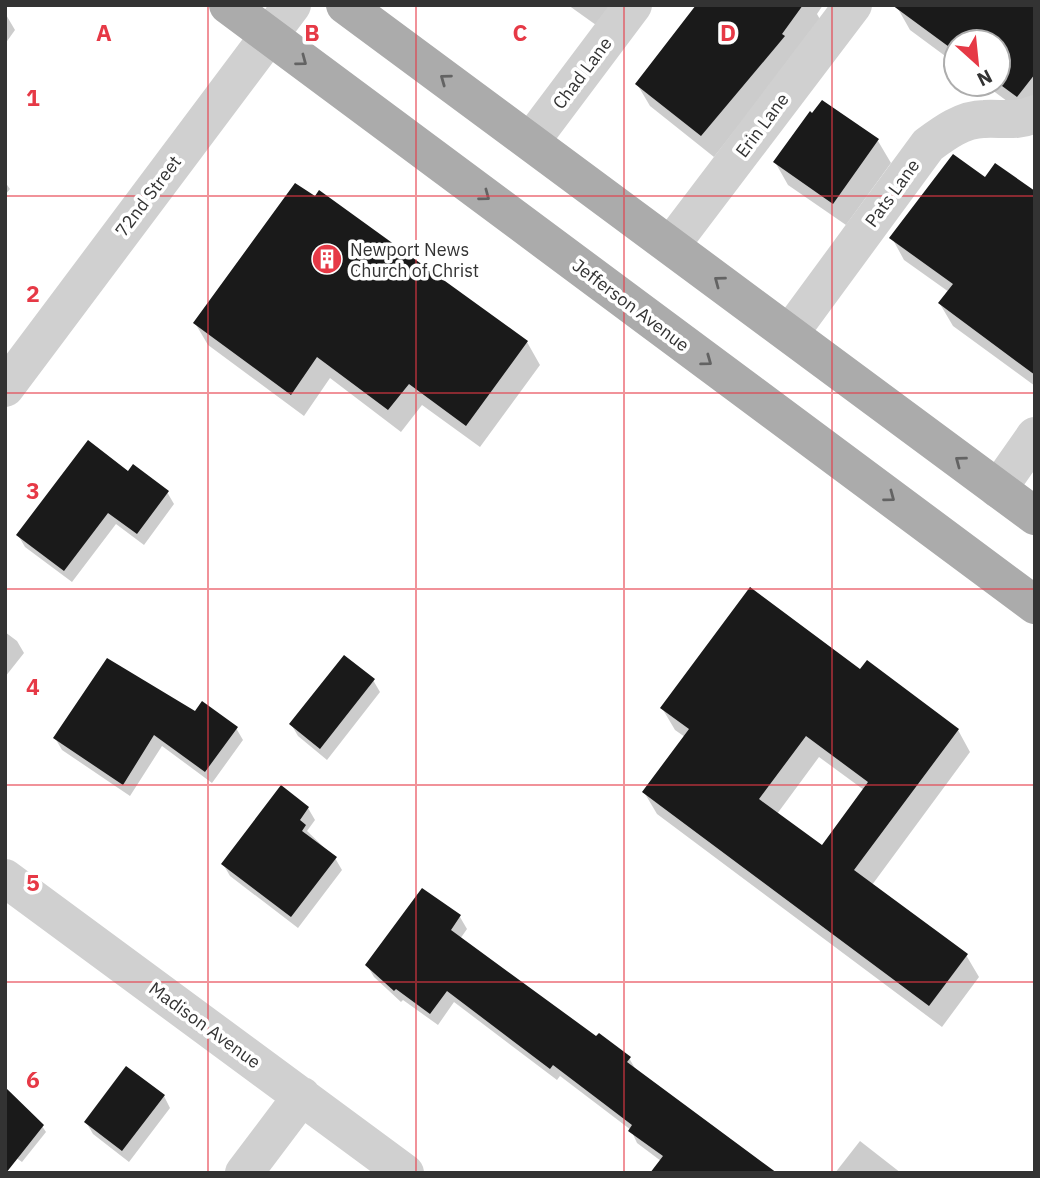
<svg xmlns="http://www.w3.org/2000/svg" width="1040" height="1178" font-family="'IBM Plex Sans',sans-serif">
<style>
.shadow{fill:#0003;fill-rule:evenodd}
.building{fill:#1a1a1a;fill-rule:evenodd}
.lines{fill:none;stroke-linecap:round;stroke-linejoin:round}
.minor{stroke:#d0d0d0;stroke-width:38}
.major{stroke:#ababab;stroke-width:38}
.oneway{stroke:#636363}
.grid{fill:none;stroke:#e63946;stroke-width:2;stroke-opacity:0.55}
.labels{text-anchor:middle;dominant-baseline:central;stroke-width:7;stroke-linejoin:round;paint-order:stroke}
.street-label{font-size:18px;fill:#333;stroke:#fff}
.poi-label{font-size:18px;fill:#333;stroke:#fff;text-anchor:start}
.grid-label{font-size:23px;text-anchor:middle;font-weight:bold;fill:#e63946;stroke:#fff;stroke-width:7;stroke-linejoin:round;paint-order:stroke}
</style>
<rect width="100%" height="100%" fill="#fff"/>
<path class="shadow" d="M568,5H620L603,30Z
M698,5H823L817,14L821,21L714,157L650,106L637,84Z
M1035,5V111L1030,118L984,84H998V42H956V64L910,30L897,7Z
M5,13L15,30L5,44Z
M878,141L891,163L846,225L788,185L775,162Z
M985,180L1035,192V386L953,326L940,304L949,292L904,260L892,238Z
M5,182L10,189L5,195Z
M320,192L527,342L540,365L480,447L422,405L401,432L330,378L304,416L208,345L195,323Z
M128,473L167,492L174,504L144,545L116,524L72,582L25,547L18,535Z
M5,632L17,641L24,653L5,677Z
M861,671L958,730L970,752L872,885L966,955L979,977L942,1027L657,814L644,792L685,737L675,730L662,708ZM819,757L864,790L822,848L777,814Z
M373,680L380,692L327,760L298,736L291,724Z
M196,713L236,728L243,740L212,783L162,746L130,796L62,750L55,738Z
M281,788L308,808L315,820L307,831L335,858L342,870L298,928L230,876L223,864Z
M460,917L467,929L460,939L597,1038L629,1058L636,1070L774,1173L661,1161L637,1143L631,1130L560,1076L557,1080L454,1002L438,1025L403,1000L401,1002L374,977L367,965Z
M164,1096L170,1108L129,1162L93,1134L86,1122Z
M42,1126L46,1132L22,1162L5,1150Z
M860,1141L901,1173H835Z"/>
<path class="building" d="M696,5H803L782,34L785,36L701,136L635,84Z
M892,5H1035V74L1017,97L998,83V42H956V52Z
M822,100L879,139L833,204L773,162L810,111L812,113Z
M953,154L985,177L995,163L1035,191V375L938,303L953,284L889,238Z
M295,183L315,196L319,190L528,341L466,426L409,384L388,410L317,357L291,395L193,323Z
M88,440L128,471L133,464L169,491L137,534L108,513L64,571L16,535Z
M750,587L860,669L867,660L959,729L854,870L968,954L929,1006L642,792L689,729L660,708ZM806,736L868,782L822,845L759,799Z
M344,655L375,679L320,749L289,724Z
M107,658L195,711L202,701L238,727L205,772L154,735L123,785L53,738Z
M281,785L309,807L300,820L306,825L302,831L337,857L291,917L221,864Z
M422,888L461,915L451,930L596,1036L599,1033L631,1057L627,1062L777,1173H650L663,1156L628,1131L632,1125L553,1065L550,1069L447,991L430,1014L396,989L394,991L365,965Z
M126,1066L165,1095L122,1151L84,1122Z
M5,1087L44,1125L6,1173H5Z"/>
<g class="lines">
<path class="minor" d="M531,141L633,5
M671,245L853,5
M790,333L928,145C944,133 963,119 984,119C1002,118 1018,122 1035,114
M5,388L292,5
M998,489L1035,436
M5,878L405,1173
M244,1173L302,1096"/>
<path class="major" d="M228,5L1035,605
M345,5L1035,516"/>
</g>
<defs><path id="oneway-chevron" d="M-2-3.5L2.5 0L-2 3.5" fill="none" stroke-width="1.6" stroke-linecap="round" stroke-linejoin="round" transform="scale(1.75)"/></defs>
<g class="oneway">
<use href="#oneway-chevron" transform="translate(302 61) rotate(37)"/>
<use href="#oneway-chevron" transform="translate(445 79) rotate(-144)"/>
<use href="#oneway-chevron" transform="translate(485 196) rotate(37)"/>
<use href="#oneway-chevron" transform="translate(719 281) rotate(-143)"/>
<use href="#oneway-chevron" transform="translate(707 361) rotate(36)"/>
<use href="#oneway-chevron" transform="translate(960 461) rotate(-143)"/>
<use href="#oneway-chevron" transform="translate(890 497) rotate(37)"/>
</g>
<path class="grid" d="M208,5V1173M416,5V1173M624,5V1173M832,5V1173M5,196H1035M5,393H1035M5,589H1035M5,785H1035M5,982H1035"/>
<defs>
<g id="building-disc" transform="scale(1.575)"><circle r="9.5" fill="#e63946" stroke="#fff"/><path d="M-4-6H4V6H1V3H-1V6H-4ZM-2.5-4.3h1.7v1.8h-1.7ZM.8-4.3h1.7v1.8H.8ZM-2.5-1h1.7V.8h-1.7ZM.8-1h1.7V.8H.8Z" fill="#fff"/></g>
</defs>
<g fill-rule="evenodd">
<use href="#building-disc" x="327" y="259"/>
</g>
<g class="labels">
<g class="street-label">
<text transform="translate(582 73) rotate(-53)">Chad Lane</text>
<text transform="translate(762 125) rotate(-53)">Erin Lane</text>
<text transform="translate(892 193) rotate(-54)">Pats Lane</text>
<text transform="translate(148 196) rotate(-53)">72nd Street</text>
<text transform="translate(631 305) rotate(37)">Jefferson Avenue</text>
<text transform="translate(205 1025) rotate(36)">Madison Avenue</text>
</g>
<g class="poi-label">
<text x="350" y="249">Newport News<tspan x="350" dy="21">Church of Christ</tspan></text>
</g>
</g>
<g class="grid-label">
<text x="104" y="41">A</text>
<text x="312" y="41">B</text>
<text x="520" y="41">C</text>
<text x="728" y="41">D</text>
<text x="33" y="106">1</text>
<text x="33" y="302">2</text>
<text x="33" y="499">3</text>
<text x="33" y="695">4</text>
<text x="33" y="891">5</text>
<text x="33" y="1088">6</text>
</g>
<rect width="1040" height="1178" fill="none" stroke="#333333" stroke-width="14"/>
<g transform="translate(977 63) rotate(153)"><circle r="33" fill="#ffffff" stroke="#adadad" stroke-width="2"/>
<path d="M0-5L12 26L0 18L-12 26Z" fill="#e63946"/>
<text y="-10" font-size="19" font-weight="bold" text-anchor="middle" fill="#333333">N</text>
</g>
</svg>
